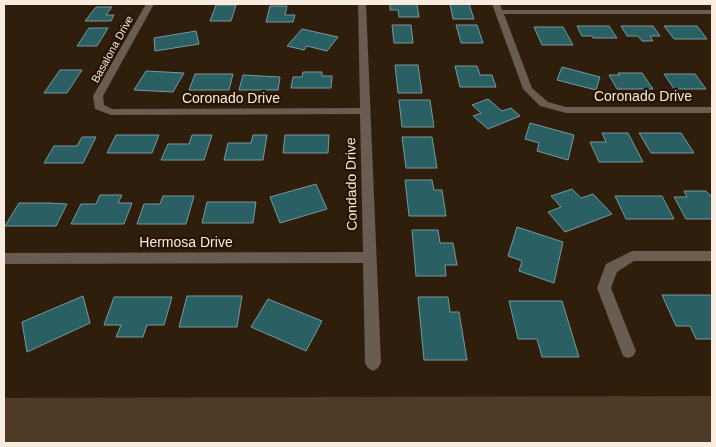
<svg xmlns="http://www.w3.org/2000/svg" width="716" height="447" font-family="Arial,sans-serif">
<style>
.green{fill:#4f3a27}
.building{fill:#2a5f64;stroke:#759a9e}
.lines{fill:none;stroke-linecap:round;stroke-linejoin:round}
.minor{fill:#695c50;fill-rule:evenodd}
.labels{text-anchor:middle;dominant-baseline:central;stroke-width:4.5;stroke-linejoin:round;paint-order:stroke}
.far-street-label{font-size:11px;fill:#f8ebe0;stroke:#261403}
.street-label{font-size:14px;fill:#f8ebe0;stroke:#261403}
</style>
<rect width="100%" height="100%" fill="#301e0c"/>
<path class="green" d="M712,396V443H4V398Z"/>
<path class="building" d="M390,4H417L419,17H399L398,10H390Z
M450,4H469L474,19H453Z
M216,5H236L231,21H210Z
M270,6H287L285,15H295L293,22H266Z
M96,7H112L106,15H114L111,21H85Z
M392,25H411L413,43H394Z
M456,25H477L483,43H461Z
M577,26H609L617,38H593L592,36H582Z
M621,26H653L660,36H650L653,41H642L638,36H627Z
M664,26H697L707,39H674Z
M534,27H563L573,45H542Z
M89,28H108L97,46H77Z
M302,29L338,37L327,51L307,46L304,50L287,46Z
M196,31L199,44L155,51L154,38Z
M395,65H418L422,93H398Z
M455,66H477L480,75H492L496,87H460Z
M562,67L600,77L596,90L557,80Z
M60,70H82L67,93H44Z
M146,71L184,73L173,92L134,90Z
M303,72H322V76H332L331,88H291L293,77H302Z
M618,73H642L653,89H617L609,75H620Z
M195,74H233L229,90H189Z
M664,74H695L706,89H674Z
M243,75L280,77L278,90H239Z
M488,99L502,111L511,108L520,116L488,129L473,116L481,113L472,105Z
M399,100H430L434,127H402Z
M530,123L574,135L568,160L537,151L539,143L525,139Z
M602,133H628L643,162H599L590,142H606Z
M639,133H681L694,153H651Z
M116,135H159L152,153H107Z
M192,135H212L204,160H161L168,144H189Z
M253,135H267L263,160H224L228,143H251Z
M285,135H329L328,153H283Z
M82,137H96L83,163H44L54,146H77Z
M402,137H432L437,168H406Z
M405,180H432L434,190H442L446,216H409Z
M316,184L327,209L280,223L270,197Z
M572,189L581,198L593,194L612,214L565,232L548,212L561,207L551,196Z
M684,191H706L712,197V219H686L674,197H687Z
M100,195H122L118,203H132L124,224H71L81,204H96Z
M163,196H194L186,224H137L144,204H160Z
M615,196H662L674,219H626Z
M207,202H256L253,223H202Z
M19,203H48L67,204L56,226H5Z
M517,227L563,242L554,283L519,271L522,261L508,256Z
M412,230H438L440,243H453L457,265H445L446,276H416Z
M662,295H712V339H696L690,326H676Z
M83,296L90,323L27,352L22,322Z
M187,296H242L237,327H179Z
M114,297H172L164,325H147L143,337H116L121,325H104Z
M418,297H448L450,312H459L467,360H424Z
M268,299L322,321L306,351L251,327Z
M509,301H562L579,357H542L537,339H518Z"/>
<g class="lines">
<path class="minor" d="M146,4H154L103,96L104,105L112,109L360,108L358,4H366L381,363L378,368L373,371L368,368L365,363L363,263L4,264V253L363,252L360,114L111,115L95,109L93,96Z
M492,4H500L502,10H712V14H504L532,88L548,102L566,107H712V113H566L540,106L523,89Z
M632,251H712V261H634L617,272L611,288L636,351L633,356L628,358L623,356L597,288L606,264Z"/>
</g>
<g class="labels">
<g class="far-street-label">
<text transform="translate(112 49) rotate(-61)">Basalona Drive</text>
</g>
<g class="street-label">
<text x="643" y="96">Coronado Drive</text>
<text x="231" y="98">Coronado Drive</text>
<text transform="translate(351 184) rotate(-91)">Condado Drive</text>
<text x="186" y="242">Hermosa Drive</text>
</g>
</g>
<rect width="716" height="447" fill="none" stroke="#f8ebe0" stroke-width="10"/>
</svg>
